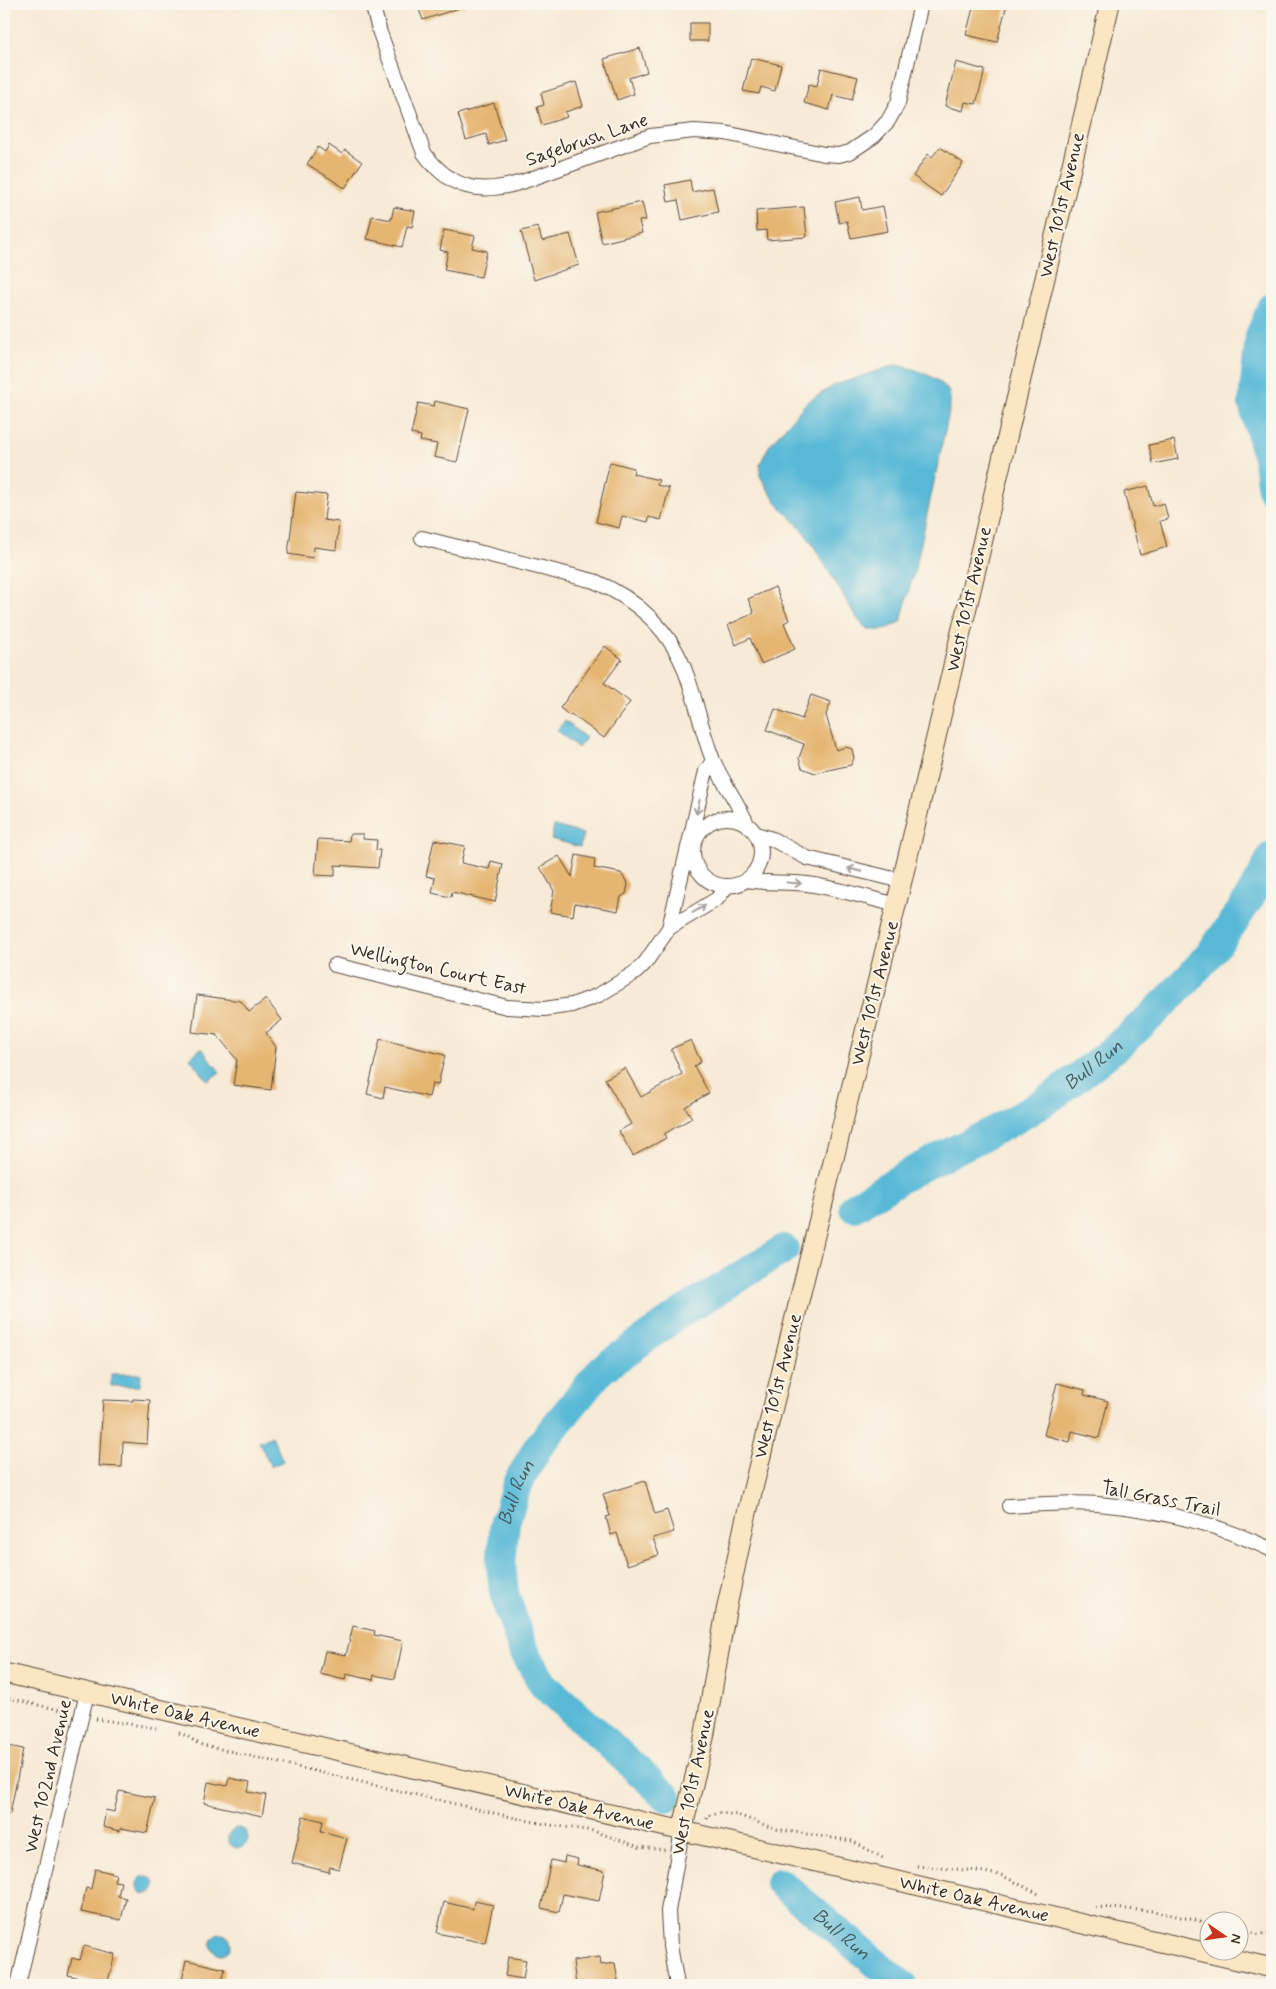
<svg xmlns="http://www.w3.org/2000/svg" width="1276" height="1989" font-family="Mynerve,sans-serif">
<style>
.water{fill:#59b9d7;stroke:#4a727a}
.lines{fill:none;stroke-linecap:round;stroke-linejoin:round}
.river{stroke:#59b9d7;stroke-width:30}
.building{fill:#e5b571}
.street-casing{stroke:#57473a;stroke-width:16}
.secondary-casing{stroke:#57473a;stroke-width:21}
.path{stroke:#57473a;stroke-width:3;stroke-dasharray:1 4;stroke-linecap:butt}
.street{stroke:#fff;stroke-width:14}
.secondary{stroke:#fbe6c4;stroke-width:19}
.oneway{stroke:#a79f9a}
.labels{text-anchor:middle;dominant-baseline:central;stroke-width:4;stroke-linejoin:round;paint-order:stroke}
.street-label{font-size:19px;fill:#3b2a1e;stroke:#fbf7ec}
.water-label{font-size:20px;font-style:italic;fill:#465c5f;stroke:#fbf7ec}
</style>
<rect width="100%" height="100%" fill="#fbf7ec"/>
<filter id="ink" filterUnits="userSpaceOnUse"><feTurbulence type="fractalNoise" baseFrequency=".02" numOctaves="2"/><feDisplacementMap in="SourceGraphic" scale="10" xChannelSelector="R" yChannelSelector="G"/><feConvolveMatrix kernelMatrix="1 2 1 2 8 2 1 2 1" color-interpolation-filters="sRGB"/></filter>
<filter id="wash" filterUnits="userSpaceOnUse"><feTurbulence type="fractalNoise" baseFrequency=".0096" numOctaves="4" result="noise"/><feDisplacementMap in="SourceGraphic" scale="20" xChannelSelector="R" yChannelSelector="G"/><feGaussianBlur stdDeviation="1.12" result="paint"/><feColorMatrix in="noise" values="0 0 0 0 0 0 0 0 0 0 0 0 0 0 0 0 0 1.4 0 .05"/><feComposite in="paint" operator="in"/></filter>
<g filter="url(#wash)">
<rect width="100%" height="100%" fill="#f7ead6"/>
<path class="water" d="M895,365C909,366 942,378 948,391C951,396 950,402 950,407L918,557L901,621C892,628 876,634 865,627C862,625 859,620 856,617L813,545L802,529L780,507L769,491L760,476V464L769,446L807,402L835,385Z
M565,721L586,738L578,748L557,730Z
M554,826L583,834L580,847L551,839Z
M201,1048L220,1072L208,1081L190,1058Z
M111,1374H141L140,1386H111Z
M272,1436L283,1461L271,1467L259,1442Z
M228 1838a10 10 0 1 1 20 0a10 10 0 1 1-20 0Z
M137 1885a9 9 0 1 1 18 0a9 9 0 1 1-18 0Z
M211 1944a10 10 0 1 1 20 0a10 10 0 1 1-20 0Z"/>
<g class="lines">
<g class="river">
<path d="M1272,308L1260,336L1253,403L1268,461L1272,490"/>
<path id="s1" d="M854,1207C877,1193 899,1178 923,1166C966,1144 1012,1124 1053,1096C1066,1087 1079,1076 1092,1066C1166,1009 1232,941 1272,856"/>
<path id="s2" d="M667,1797L543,1684L522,1647L504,1593L501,1564L505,1522L518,1482L538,1447L602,1369L681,1313L784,1249"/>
<path id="s3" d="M780,1883L902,1985"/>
</g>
</g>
<g id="blocks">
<path class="building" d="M417,4H464L465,6L423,20Z
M974,4H1007L997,42L966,35Z
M690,23H708V41H690Z
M640,48L647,72L629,78L634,94L617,100L604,59Z
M751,58L781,65L775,91L761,87L759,94L743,91Z
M956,62L985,70L976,104L965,102L963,111L945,106Z
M821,68L858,77L852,100L833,95L829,110L804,103L809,84L817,86Z
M576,82L583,106L565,112L567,117L542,125L537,107L544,105L541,93Z
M494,103L505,140L489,145L486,134L466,140L458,114Z
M329,145L342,154L345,150L362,162L345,188L307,164L318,147L325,152Z
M940,147L963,163L941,196L913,176L928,154L932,157Z
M690,180L692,192L713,188L718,212L682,220L678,200L668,202L665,185Z
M860,197L862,210L883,206L888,231L851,238L847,221L839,223L835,202Z
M642,202L646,220L639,221L642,233L602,243L595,212Z
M394,207L415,211L412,227L407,226L402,247L367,239L372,216L391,220Z
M804,207L807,237L767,240L766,230L757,231L756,211Z
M538,227L542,241L570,234L579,265L534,280L521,231Z
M444,230L475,236L472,248L487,251L481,277L444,270L448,252L440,250Z
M435,401L469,409L457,462L434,457L437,444L420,441L421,436L411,434L418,403L434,406Z
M1174,440L1178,459L1153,464L1149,445Z
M610,462L634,468L633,474L659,480L657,485L669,488L661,520L649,517L648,522L622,516L619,528L596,522Z
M1148,486L1153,506L1164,503L1168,519L1160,521L1167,547L1140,555L1124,492Z
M296,492L327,495L324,520L339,522L336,550L314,547L313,558L288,554Z
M775,587L789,620L784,623L795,649L761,664L750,638L736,645L728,625L754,613L748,599Z
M605,646L622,659L604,683L630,702L604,738L571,714L570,716L560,708Z
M811,695L831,702L826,715L836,750L846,747L852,749L854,758L851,765L815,773L802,768L799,758L804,744L767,730L775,709L802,719Z
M350,834H363V839L377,840L376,850H380L378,868L335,865V876L315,875L318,839L349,841Z
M434,840L465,846L461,863L489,869L491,861L503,864L495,902L452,892L451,897L432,893L435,878L426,876Z
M576,855L595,859L594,868L621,873L628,884L626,894L621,897L618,911L575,903L573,916L550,912L554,891L540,867L559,856L572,877Z
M197,995L241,1001L249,1012L266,999L282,1020L266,1033L276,1047L271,1090L233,1085L237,1060L217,1035L192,1032Z
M380,1039L445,1055L438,1085L432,1084L429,1097L385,1087L383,1098L367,1094Z
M691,1040L701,1062L694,1066L709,1093L685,1107L692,1118L664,1134L666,1138L633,1156L619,1131L631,1124L605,1079L625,1068L641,1097L682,1074L671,1049Z
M1057,1383L1085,1390L1084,1395L1108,1401L1099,1438L1072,1431L1070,1442L1044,1435Z
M133,1399L150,1400L147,1444L123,1442L122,1467L99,1466L103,1400L133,1401Z
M645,1481L655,1514L667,1510L674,1532L653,1538L659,1555L627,1565L617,1533L611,1535L606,1517L610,1516L603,1494Z
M353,1626L375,1631L374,1635L403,1641L395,1679L374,1675L373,1680L346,1674L345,1680L320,1674L325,1651L346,1655Z
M4,1745L23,1749L10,1814L4,1813Z
M229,1778L250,1782L248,1792L266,1795L262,1816L204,1803L208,1782L227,1786Z
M119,1791L155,1798L147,1833L121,1828L120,1831L103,1827L106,1810L114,1812Z
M303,1816L323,1821L321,1831L347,1838L339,1869L330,1867L329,1872L292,1863Z
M565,1856L578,1859L577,1865L605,1871L599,1901L563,1894L559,1912L541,1908L551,1860L564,1863Z
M95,1869L116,1874L114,1881L121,1882L118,1896L126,1898L121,1920L81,1912L86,1888L91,1889Z
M474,1901L493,1905L485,1943L437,1933L444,1902L473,1909Z
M84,1946L115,1954L107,1985L68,1975L72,1958L80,1960Z
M508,1957L526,1960L523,1979L505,1976Z
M600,1957L601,1965L615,1963L618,1981L607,1982L608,1985H576L573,1961Z
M186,1960L225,1969L221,1985H181Z"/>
</g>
</g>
<g filter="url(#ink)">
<use href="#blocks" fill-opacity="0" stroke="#57473a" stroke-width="1"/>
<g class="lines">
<g class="street-casing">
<path id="street" d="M372,4L380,33L424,153C451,190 480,195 522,182L650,136L694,131L725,133L824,154L839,155L850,152L874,136L888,121L898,103L921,4
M422,538L594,581C637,599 672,631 687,676C697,703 702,733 713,760C722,782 738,802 747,824
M693 852a34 34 0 1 1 68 0a34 34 0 1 1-68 0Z
M756,834L772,839L807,858L902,881
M746,880C766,884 786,881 807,884C837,888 867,898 897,905
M669,928L706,771L713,761
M335,965L507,1007L544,1009L572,1005L599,995L636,972L645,963L669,928L717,899L727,886
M1009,1506C1039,1504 1068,1502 1098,1504C1157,1509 1218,1524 1272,1550
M18,1985L87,1693
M677,1985L670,1946L668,1911L682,1831"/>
</g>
<g class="secondary-casing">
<path id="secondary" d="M4,1673L1272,1968
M682,1831L704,1738L726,1611L745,1521L902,881L1110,4"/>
</g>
<path class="path" d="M4,1697L68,1712
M96,1719L156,1728
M179,1733L187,1736L199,1744L524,1820L550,1825L594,1831L639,1847L665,1850
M707,1819L708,1816L720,1813L738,1815L775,1829L852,1841L885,1859
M917,1866L978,1871L1001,1875L1041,1895
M1096,1907L1153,1911L1208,1923
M1238,1929L1258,1934L1272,1933"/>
<use href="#street" class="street"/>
<use href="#secondary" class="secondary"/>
</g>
<defs><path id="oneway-shaft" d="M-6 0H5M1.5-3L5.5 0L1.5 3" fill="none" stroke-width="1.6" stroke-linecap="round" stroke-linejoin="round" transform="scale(1.25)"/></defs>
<g class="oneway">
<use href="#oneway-shaft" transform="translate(698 807) rotate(103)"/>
<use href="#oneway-shaft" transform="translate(855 870) rotate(-167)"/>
<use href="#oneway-shaft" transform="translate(794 883) rotate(4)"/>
<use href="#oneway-shaft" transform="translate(699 909) rotate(-31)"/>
</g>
</g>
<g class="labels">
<g class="street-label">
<text transform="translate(587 140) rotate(-19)">Sagebrush Lane</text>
<text transform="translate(1062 205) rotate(-77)">West 101st Avenue</text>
<text transform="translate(969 599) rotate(-77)">West 101st Avenue</text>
<text transform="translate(438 969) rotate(13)">Wellington Court East</text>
<text transform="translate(875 993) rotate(-76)">West 101st Avenue</text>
<text transform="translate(778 1386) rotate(-76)">West 101st Avenue</text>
<text transform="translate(1161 1499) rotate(11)">Tall Grass Trail</text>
<text transform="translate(185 1715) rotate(13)">White Oak Avenue</text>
<text transform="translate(48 1776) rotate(-77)">West 102nd Avenue</text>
<text transform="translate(693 1782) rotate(-78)">West 101st Avenue</text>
<text transform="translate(579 1807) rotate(13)">White Oak Avenue</text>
<text transform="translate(974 1899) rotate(13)">White Oak Avenue</text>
</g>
<g class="water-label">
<text stroke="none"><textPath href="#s1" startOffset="279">Bull Run</textPath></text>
<text stroke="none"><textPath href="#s2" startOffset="370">Bull Run</textPath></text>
<text stroke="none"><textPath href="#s3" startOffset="80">Bull Run</textPath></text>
</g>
</g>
<rect width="1276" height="1989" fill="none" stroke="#fbf7ec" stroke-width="20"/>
<g transform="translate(1224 1936) rotate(103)"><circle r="24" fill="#fbf7ec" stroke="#aea59a"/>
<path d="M0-4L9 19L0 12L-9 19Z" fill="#c8321e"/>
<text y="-8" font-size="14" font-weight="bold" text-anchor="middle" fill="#3b2a1e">N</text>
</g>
</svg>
